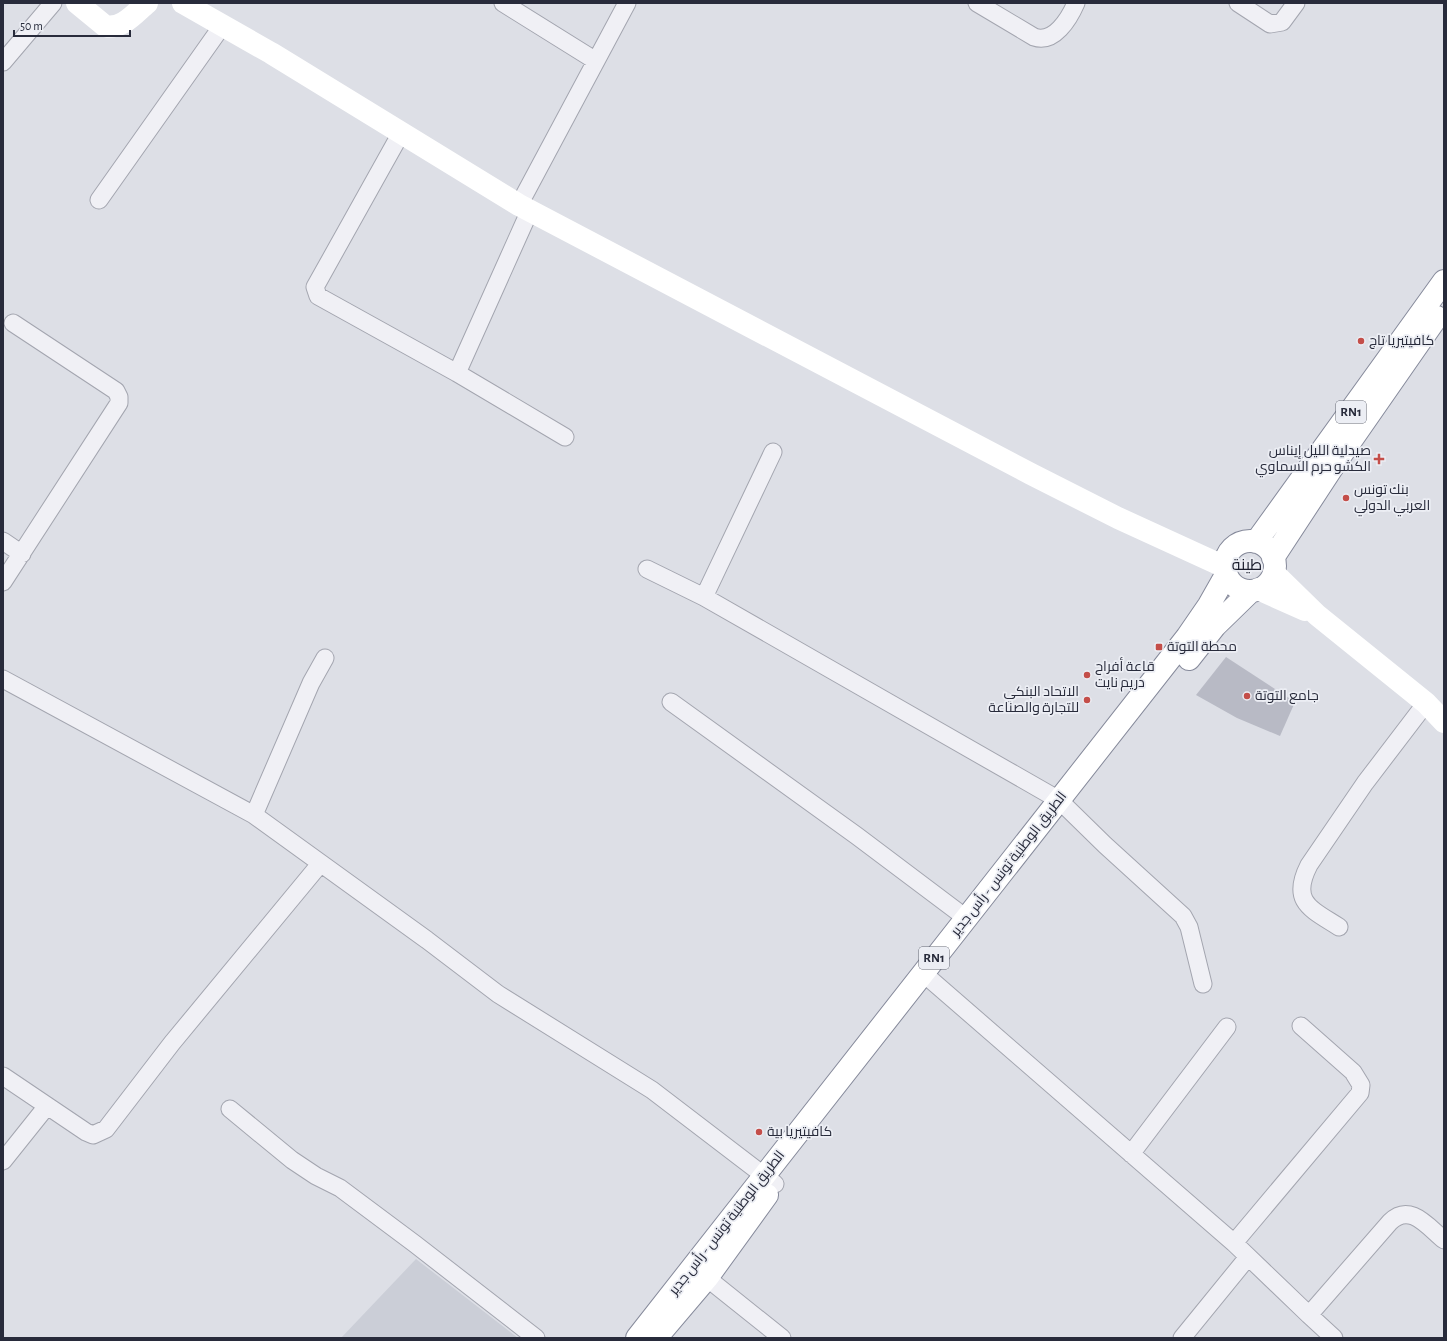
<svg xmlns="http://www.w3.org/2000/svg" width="1447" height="1341" font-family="'Alegreya Sans',Cairo,sans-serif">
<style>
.built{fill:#cbced7}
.building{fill:#b8bac5}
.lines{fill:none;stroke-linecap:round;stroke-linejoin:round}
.street-casing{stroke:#a3a5af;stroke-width:19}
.highway-casing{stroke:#868a9b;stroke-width:24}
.street{stroke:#f0f0f5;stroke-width:17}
.secondary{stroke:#fff;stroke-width:22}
.highway{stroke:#fff;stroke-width:22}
.poi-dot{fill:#c44e49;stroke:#eceef4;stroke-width:1.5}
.labels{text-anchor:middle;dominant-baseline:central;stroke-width:3.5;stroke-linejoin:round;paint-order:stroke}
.shield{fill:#eceef4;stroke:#636672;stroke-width:1}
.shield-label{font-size:13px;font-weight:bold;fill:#282b3b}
.poi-label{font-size:14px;fill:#282b3b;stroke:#eceef4;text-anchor:start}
.street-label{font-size:14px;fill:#282b3b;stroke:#eceef4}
.quarter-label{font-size:16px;fill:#1a1d2c;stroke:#eceef4}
</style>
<rect width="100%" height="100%" fill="#dddfe6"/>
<path class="built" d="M416,1259L518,1338H341Z"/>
<path class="building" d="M1226,657L1295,702L1280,736L1237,718L1196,695Z"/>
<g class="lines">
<g class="street-casing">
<path id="street" d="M503,3L596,61
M977,3L1034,37C1054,44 1069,19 1076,3
M1238,3L1270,24L1282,22L1296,3
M3,62L53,3
M401,133L315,287L318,296L457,373L530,210
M99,200L222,26
M519,205L627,3
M457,373L565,437
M3,541L22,554
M647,569L704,597L1059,800L1105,845L1183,916L1189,927L1203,984
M3,582L119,403V397L116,391L13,323
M704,597L773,452
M3,679L254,815L427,940L498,994L652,1090L775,1184
M671,702L857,836L966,918
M254,815L311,683L325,658
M1339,927C1311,909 1290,902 1309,865L1365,783L1426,703
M923,973L1234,1243L1309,1315L1390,1222C1410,1202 1428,1227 1444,1240
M3,1076L86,1132L93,1135L106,1129L172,1043L320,864
M230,1109L292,1160L316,1176L340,1188L415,1244L536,1338
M1131,1154L1227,1027
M3,1161L47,1106
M1234,1243L1360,1093L1361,1085L1353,1072L1301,1026
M707,1278L782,1338
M1309,1315L1334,1338
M1182,1338L1248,1257"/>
</g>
<g class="highway-casing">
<path id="highway" d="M1225 566a25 25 0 1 1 50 0a25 25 0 1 1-50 0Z
M1256,542L1444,281
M1273,558L1332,468L1437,317
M1189,659L1215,626L1251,591
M637,1338L1187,637L1209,605L1226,575
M656,1338L707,1278L767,1195"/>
</g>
<use href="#street" class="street"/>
<path class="secondary" d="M77,3L105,26C122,30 135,13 147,3
M183,3L271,53L519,205L1031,474L1118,518L1225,567
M1274,573L1317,615L1426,703L1444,722
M1258,589L1305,610"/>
<use href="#highway" class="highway"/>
</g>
<g class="poi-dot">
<circle cx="1361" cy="341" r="4"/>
<path d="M1377 453h4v4h4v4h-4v4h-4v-4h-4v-4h4z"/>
<circle cx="1346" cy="498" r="4"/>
<rect x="1155" y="643" width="8" height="8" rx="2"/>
<circle cx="1087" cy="675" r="4"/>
<circle cx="1247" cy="696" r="4"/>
<circle cx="1087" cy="700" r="4"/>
<circle cx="759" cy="1132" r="4"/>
</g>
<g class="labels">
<g class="shield">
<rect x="1336" y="401" width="30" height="22" rx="3"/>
<rect x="919" y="947" width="30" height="22" rx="3"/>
</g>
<g class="shield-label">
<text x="1351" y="412">RN1</text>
<text x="934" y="958">RN1</text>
</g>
<g class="poi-label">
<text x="1369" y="341">كافيتيريا تاج</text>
<text x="1371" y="451" text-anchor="end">صيدلية الليل إيناس<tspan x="1371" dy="16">الكشو حرم السماوي</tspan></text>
<text x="1354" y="490">بنك تونس<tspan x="1354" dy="16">العربي الدولي</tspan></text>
<text x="1167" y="647">محطة التوتة</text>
<text x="1095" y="667">قاعة أفراح<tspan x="1095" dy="16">دريم نايت</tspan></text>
<text x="1079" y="692" text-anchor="end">الاتحاد البنكي<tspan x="1079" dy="16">للتجارة والصناعة</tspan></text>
<text x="1255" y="696">جامع التوتة</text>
<text x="767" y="1132">كافيتيريا بية</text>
</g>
<g class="street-label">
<text transform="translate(1009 864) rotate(-52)">الطريق الوطنية تونس - رأس جدير</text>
<text transform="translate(727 1223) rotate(-52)">الطريق الوطنية تونس - رأس جدير</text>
</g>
<g class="quarter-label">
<text x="1247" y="565">طينة</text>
</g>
</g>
<rect width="1447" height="1341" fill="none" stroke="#282b3b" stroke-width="8"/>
<path d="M14 30v6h116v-6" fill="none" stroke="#282b3b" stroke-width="2"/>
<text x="20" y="30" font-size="12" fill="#282b3b" stroke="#eceef4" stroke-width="3" paint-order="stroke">50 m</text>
</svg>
